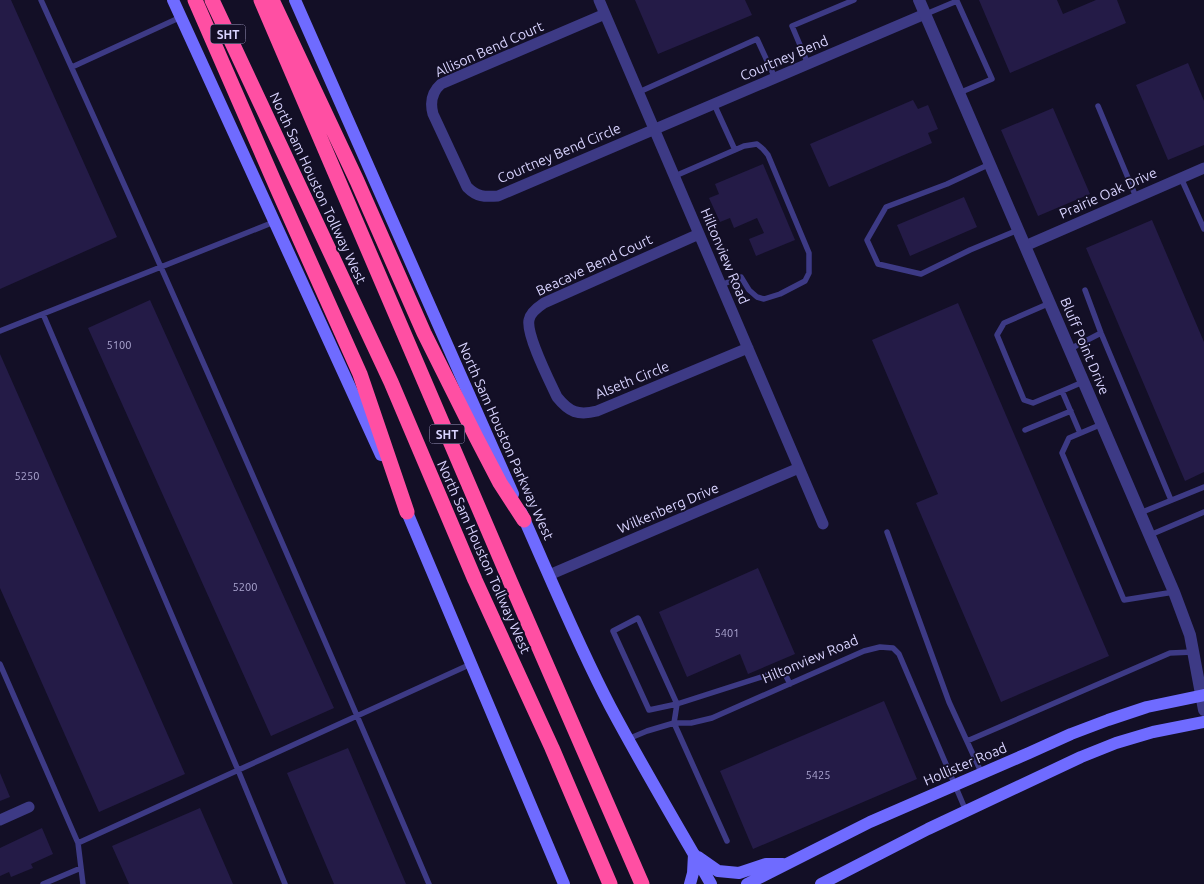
<svg xmlns="http://www.w3.org/2000/svg" width="1204" height="884" font-family="Ubuntu,sans-serif">
<style>
.building{fill:#241b47}
.lines{fill:none;stroke-linecap:round;stroke-linejoin:round}
.service{stroke:#3d3a85;stroke-width:5.5}
.minor{stroke:#3d3a85;stroke-width:11}
.tertiary{stroke:#3d3a85;stroke-width:12}
.secondary{stroke:#6f6bff;stroke-width:12}
.motorway{stroke:#ff4fa3;stroke-width:15}
.labels{text-anchor:middle;dominant-baseline:central;stroke-width:4;stroke-linejoin:round;paint-order:stroke}
.number-label{font-size:11px;fill:#aca6d1}
.shield{fill:#130f26;stroke:#9e99be;stroke-width:1}
.shield-label{font-size:12px;font-weight:bold;fill:#d9d4ff}
.street-label{font-size:14px;fill:#d9d4ff;stroke:#130f26}
</style>
<rect width="100%" height="100%" fill="#130f26"/>
<path class="building" d="M0,0H11L117,237L0,289Z
M635,0H745L752,15L658,54Z
M979,0H1057L1063,14L1096,0H1117L1126,23L1010,73Z
M1188,63L1204,101V145L1168,160L1136,85Z
M913,100L918,109L928,105L938,129L928,133L932,143L829,187L810,144Z
M1053,108L1090,194L1038,216L1001,130Z
M763,164L795,240L756,256L749,239L764,233L757,218L734,228L730,218L720,222L709,198L719,194L715,184Z
M964,197L977,227L910,256L897,225Z
M1152,220L1204,342V472L1185,481L1086,248Z
M150,300L334,708L271,736L88,328Z
M958,303L1109,656L1001,702L916,503L938,494L872,340Z
M0,354L185,774L99,812L0,588Z
M758,568L795,654L748,674L740,654L687,677L659,612Z
M884,701L917,779L753,849L720,771Z
M348,748L406,884H334L287,773Z
M0,773L10,797L0,801Z
M200,808L233,884H129L112,846Z
M42,828L53,854L31,864L33,868L11,877L9,872L0,876V848Z"/>
<g class="lines">
<path class="service" d="M41,0C174,293 303,588 429,884
M926,14L957,1L992,79L959,93
M808,64L792,26L854,0
M72,67L181,17
M639,92L757,39L775,78
M714,104L735,150
M1098,106L1136,197
M990,164L947,184L886,207L867,240L878,264L921,274L970,250L1018,230
M675,176L744,146L757,144L763,149L768,155L809,253V273L805,281L780,294L764,299L757,297L749,290L741,277L721,285
M1181,178L1204,229
M1085,290L1101,333L1171,500
M1050,303L1004,323L997,335L1024,400L1033,403L1062,391L1080,433
M43,314L238,770L285,884
M0,331L274,222
M1070,349L1101,333
M1062,391L1083,382
M1102,424L1069,438L1062,453L1124,600L1174,592
M1025,430L1071,411
M1140,513L1204,487
M887,532L949,702L982,774
M1150,535L1204,512
M638,618L677,704L649,710L613,631Z
M0,664L78,843
M628,739L647,731L674,723H691L712,718L864,651L880,647L893,648L899,654L966,811
M967,741L1170,653L1193,652
M727,841L674,723L677,704L783,670L790,684
M43,884L81,868
M83,884L78,843L471,664"/>
<path class="minor" d="M599,0L823,524
M605,14L441,84C432,92 430,103 433,114L467,187C477,197 484,197 498,196L925,14
M699,234L544,303C538,307 530,313 529,320C526,335 550,382 557,397C569,412 578,416 597,411L748,348
M1025,246L1204,168
M549,575L799,468
M0,820L29,807"/>
<path class="tertiary" d="M919,0L1174,592L1190,635L1204,710"/>
<path class="secondary" d="M173,0L381,455
M295,0L513,494
M404,505L564,884
M521,512C550,577 577,643 610,706C642,766 677,825 711,884
M698,857L718,871L739,873L766,864H783
M690,884L693,873L694,854
M747,884L870,822L1029,753L1071,734L1108,720L1147,707L1204,695
M821,884L928,829L1081,757L1116,743L1153,732L1204,722"/>
<path class="motorway" d="M195,0L277,188L360,374L407,512
M212,0L391,382L475,580L552,748L610,884
M261,0L510,581L642,884
M272,0L357,181L424,333L476,437L500,483L524,520"/>
</g>
<g class="labels">
<g class="number-label">
<text x="119" y="345">5100</text>
<text x="27" y="476">5250</text>
<text x="245" y="587">5200</text>
<text x="727" y="633">5401</text>
<text x="818" y="775">5425</text>
</g>
<g class="shield">
<rect x="210.5" y="24.5" width="35" height="19" rx="4"/>
<rect x="429.5" y="424.5" width="35" height="19" rx="4"/>
</g>
<g class="shield-label">
<text x="228" y="34">SHT</text>
<text x="447" y="434">SHT</text>
</g>
<g class="street-label">
<text transform="translate(489 49) rotate(-24)">Allison Bend Court</text>
<text transform="translate(784 58) rotate(-23)">Courtney Bend</text>
<text transform="translate(559 153) rotate(-23)">Courtney Bend Circle</text>
<text transform="translate(318 188) rotate(65)">North Sam Houston Tollway West</text>
<text transform="translate(1108 193) rotate(-24)">Prairie Oak Drive</text>
<text transform="translate(725 256) rotate(67)">Hiltonview Road</text>
<text transform="translate(594 265) rotate(-25)">Beacave Bend Court</text>
<text transform="translate(1085 346) rotate(67)">Bluff Point Drive</text>
<text transform="translate(632 380) rotate(-22)">Alseth Circle</text>
<text transform="translate(506 441) rotate(66)">North Sam Houston Parkway West</text>
<text transform="translate(668 508) rotate(-23)">Wilkenberg Drive</text>
<text transform="translate(484 557) rotate(66)">North Sam Houston Tollway West</text>
<text transform="translate(810 659) rotate(-23)">Hiltonview Road</text>
<text transform="translate(965 764) rotate(-23)">Hollister Road</text>
</g>
</g>
</svg>
